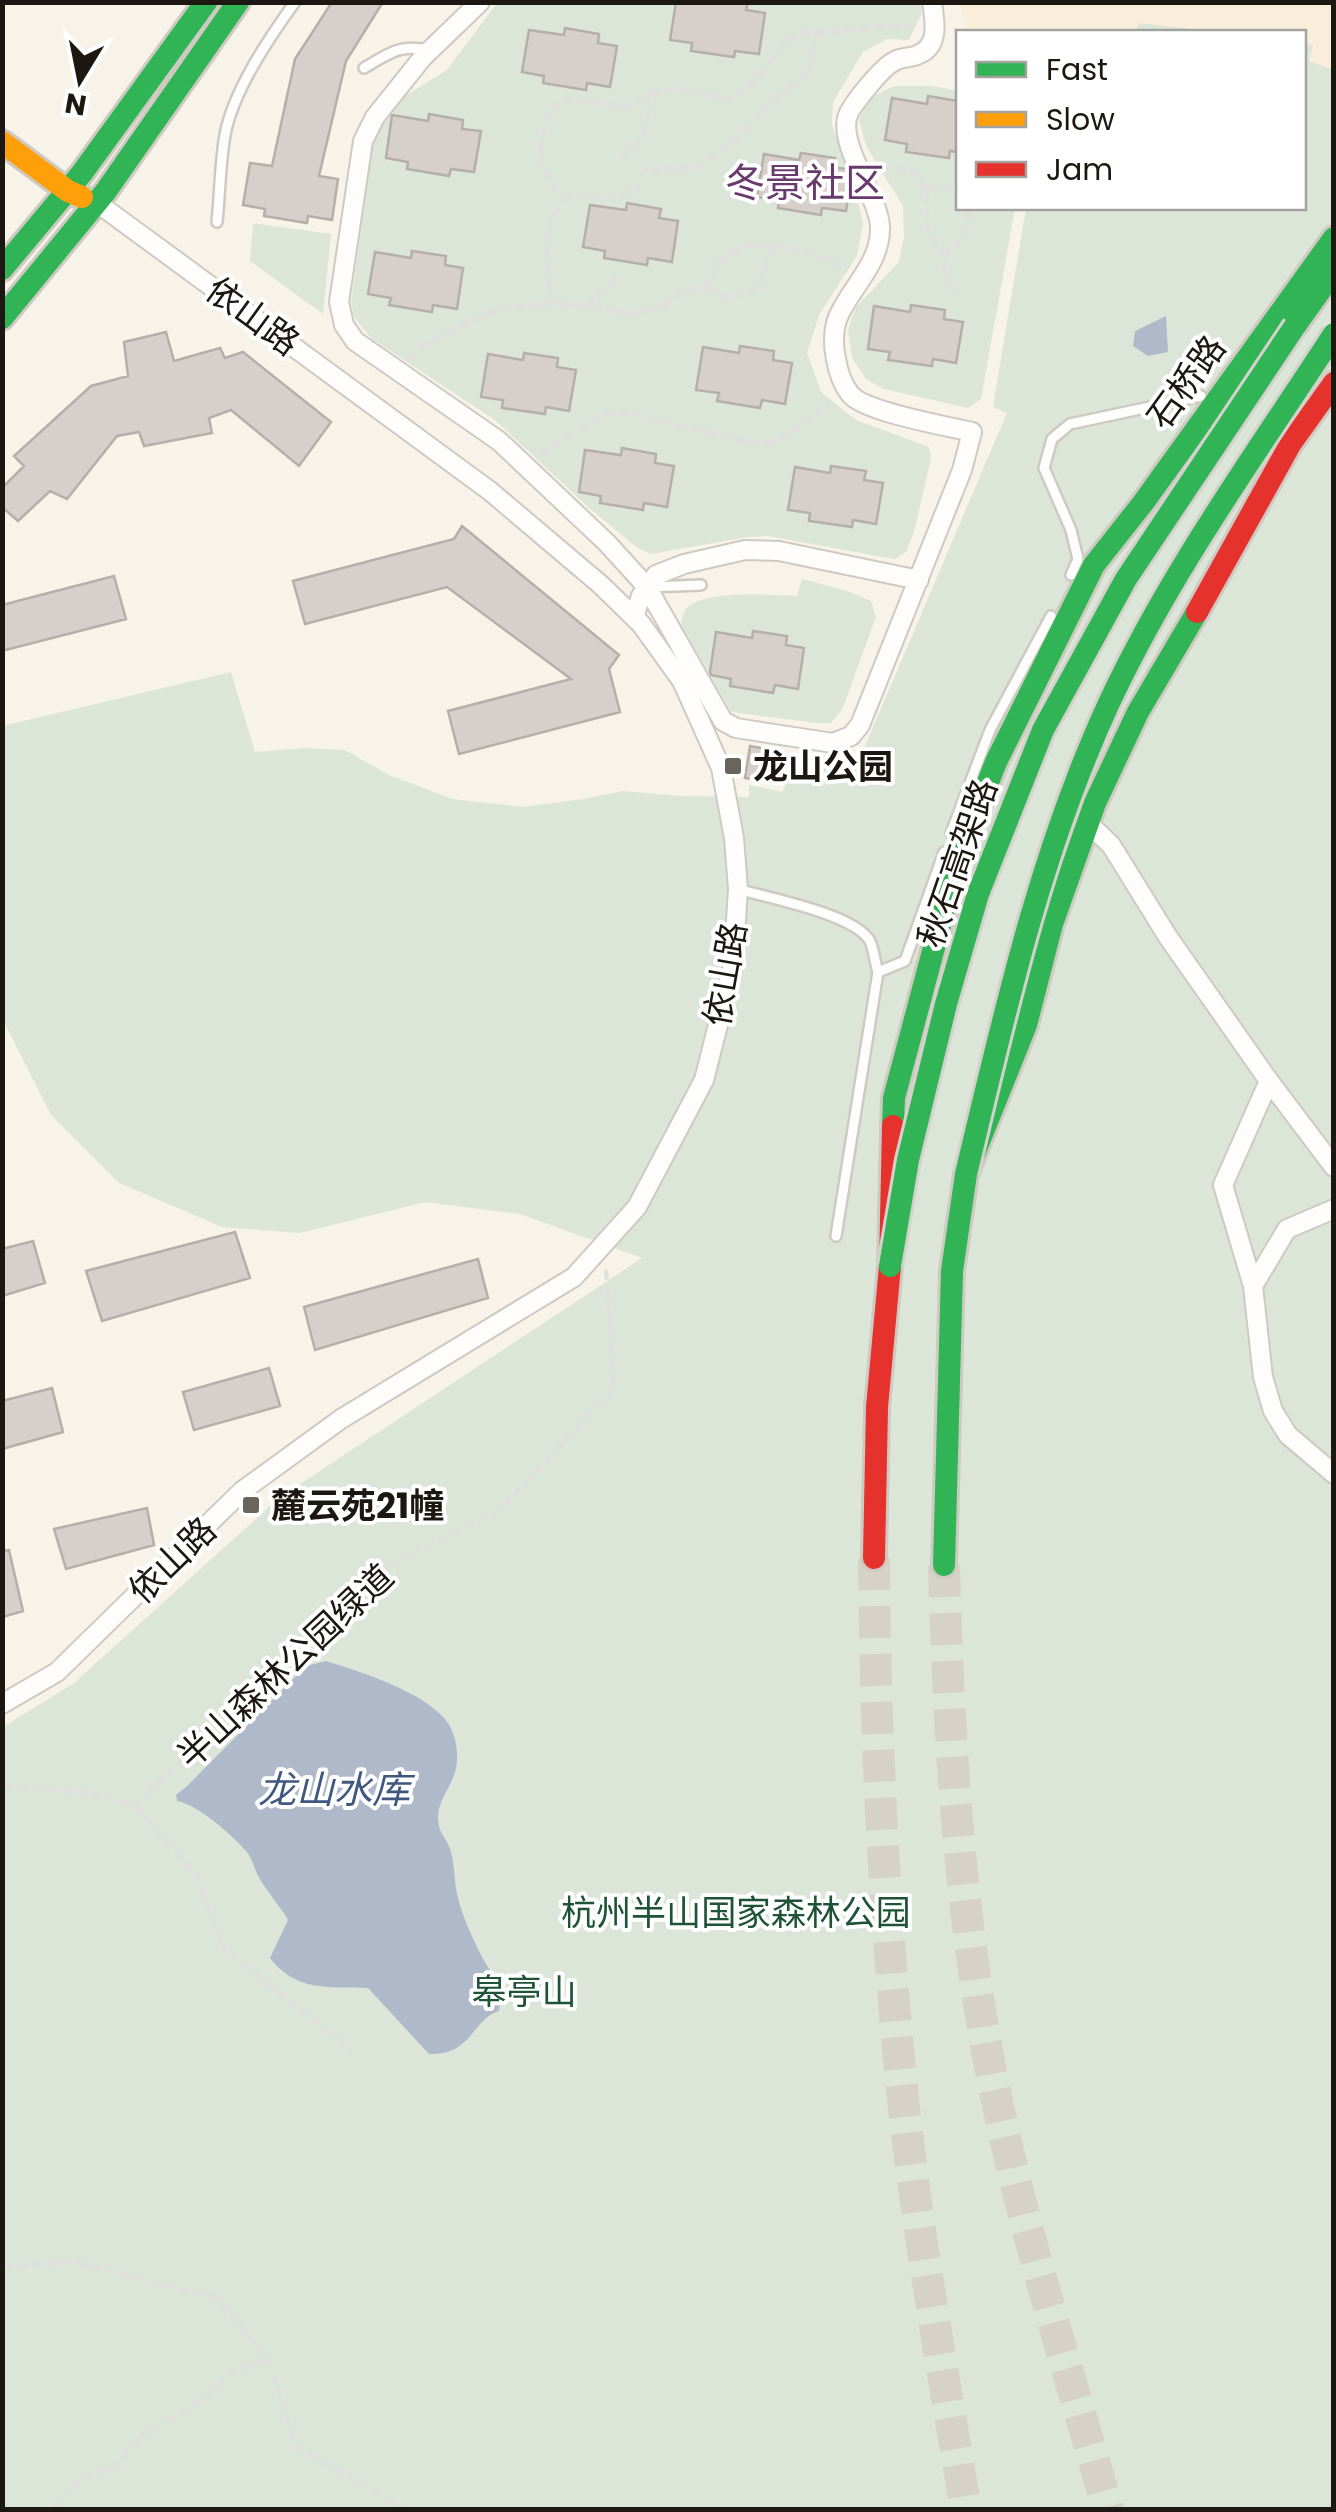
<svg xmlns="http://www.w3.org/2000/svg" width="1336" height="2512" font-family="Poppins,'Noto Sans SC',sans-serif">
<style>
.built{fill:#f9eeda}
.green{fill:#dbe6d9}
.water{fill:#b0b9c9}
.building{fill:#d7d0ca;stroke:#b6afa9;stroke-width:2.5}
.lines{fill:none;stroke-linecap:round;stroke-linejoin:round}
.highway-tunnel{stroke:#d7d2c8;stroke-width:32;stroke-dasharray:32 16;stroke-linecap:butt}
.lane-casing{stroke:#cfcac1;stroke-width:14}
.street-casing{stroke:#cfcac1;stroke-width:22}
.fast-casing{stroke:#cfcac1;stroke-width:28}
.slow-casing{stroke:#cfcac1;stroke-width:28}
.jam-casing{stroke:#cfcac1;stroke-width:28}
.path{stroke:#e0dfdb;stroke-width:4;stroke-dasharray:10 5;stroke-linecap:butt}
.lane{stroke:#fefdfc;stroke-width:9}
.street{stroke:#fefdfc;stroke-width:18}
.fast{stroke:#30b455;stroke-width:22}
.slow{stroke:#ff9f0a;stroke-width:22}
.jam{stroke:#e5322d;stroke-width:22}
.fast-bridge-casing{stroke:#d4d1cc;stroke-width:28;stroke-linecap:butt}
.fast-bridge{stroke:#30b455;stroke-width:22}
.poi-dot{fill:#69645c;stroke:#fff;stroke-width:4}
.labels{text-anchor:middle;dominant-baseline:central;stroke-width:8;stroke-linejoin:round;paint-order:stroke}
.street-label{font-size:35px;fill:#1c1710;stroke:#fff}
.poi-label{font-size:35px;font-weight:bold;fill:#1c1710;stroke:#fff;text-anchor:start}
.park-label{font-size:35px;fill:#1e5337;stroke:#fff}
.water-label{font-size:38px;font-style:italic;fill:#405880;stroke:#fff}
.quarter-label{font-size:40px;fill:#693a6e;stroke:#fff}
</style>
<rect width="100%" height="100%" fill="#f8f3e9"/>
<path class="built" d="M960,3H1333V81L1304,78V32H965Z"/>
<path class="green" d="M497,3H920L922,13L909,40L887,39L863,52L833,102L832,125L857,195L863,224L857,256L819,315L807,353L821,392L856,420L929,447L931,458L914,532L906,552L894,559L767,536L748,537L651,554L636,547L588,507L495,420L372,339L354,317L351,302L370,164L371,136L397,101L447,70Z
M1140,23L1216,32H1134Z
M1304,44L1313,45L1309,61L1333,70V2509H3V1727L74,1683L279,1498L642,1258L520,1214L425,1202L300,1233L222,1227L119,1183L51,1115L3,1020L2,726L231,672L255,752L305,748L345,750L389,775L453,799L523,807L583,799L623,791L680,796L749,797V785L783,792L793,757L859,760L1007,413L993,407L1026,208H1304Z
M894,86H933L958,91V208H1015L981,399L968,408L884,389L866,379L852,358L848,329L856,307L899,262L904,237L903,206L866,146L859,120L869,98Z
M253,223L331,234L323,314L250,261Z
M802,579L847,591L871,601L876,617L842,710L831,723H817L731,712L681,624C682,619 683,613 686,609C702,589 772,595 797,596Z"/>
<path class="water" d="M1166,316L1168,352L1148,356L1133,346L1135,331Z
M326,1661C361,1672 426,1692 448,1723C457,1737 460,1760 454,1775C449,1790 438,1801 438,1818C439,1836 447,1837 451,1852C455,1867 454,1883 458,1898C463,1918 472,1937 481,1955C493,1979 504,1981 499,2011C471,2020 473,2055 429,2054L368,1988C329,1987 296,1992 270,1958L288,1920C280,1906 269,1894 261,1881C255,1872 253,1860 247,1852C232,1835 199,1805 177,1801L176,1795L186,1787L306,1666Z"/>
<path class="building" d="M332,2H383L346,61L319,176L338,179L332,220L308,216L307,223L264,216L265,209L243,205L250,163L272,166L295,59Z
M676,2H748L746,10L765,13L759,54L735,51L734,57L691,51L692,43L670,40Z
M565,28L599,34L598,43L617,46L610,87L587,83L586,90L543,83L544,76L522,72L529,30L564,35Z
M928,96L958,101V152L950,151L949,158L906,152L907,144L885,140L892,98L927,104Z
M429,114L463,120L462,129L481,131L474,172L451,169L449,176L407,169L408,162L386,158L392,115L428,121Z
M801,153L835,158L833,167L845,169L851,181L846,211L822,208L821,215L778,208L779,200L757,197L764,154L799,160Z
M627,203L661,209L659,218L678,221L672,262L648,258L647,265L604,258L605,251L583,247L590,205L626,210Z
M412,251L446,256L445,265L463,268L457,309L433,305L432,312L389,305L391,298L368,294L375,252L411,258Z
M911,305L945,310L944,319L963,322L956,363L933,359L932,366L888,360L890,352L868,349L874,306L910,312Z
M166,332L174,361L220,348L225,358L243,352L331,422L299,466L231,410L209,418L212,433L144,446L139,432L117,436L67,499L50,491L18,521L2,507V488L24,466L14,456L91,386L128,376L124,342Z
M740,346L774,351L773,360L792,363L785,404L762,400L760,408L717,401L719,393L696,390L703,347L739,353Z
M524,353L558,358L557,367L576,370L569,411L546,407L545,414L502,408L503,400L481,397L488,354L523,360Z
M622,448L656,454L655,463L674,466L667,507L644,503L643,510L600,503L601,496L579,492L585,450L621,455Z
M831,466L866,471L864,480L883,483L876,524L853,520L852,527L809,521L810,513L788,510L795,467L830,473Z
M462,526L619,655L609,669L620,712L459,754L448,711L571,679L447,587L305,624L293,581L454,539Z
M114,576L126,619L2,651V605Z
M753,631L787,636L786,645L804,648L798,689L775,685L773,693L730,686L731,679L711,675L710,672L716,632L752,638Z
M750,746L783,752L776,783L745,778Z
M235,1232L250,1278L102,1321L86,1271Z
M33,1241L45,1283L2,1296V1249Z
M478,1259L488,1298L315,1350L304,1307Z
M269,1368L280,1406L194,1430L183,1392Z
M52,1388L63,1432L2,1449V1401Z
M147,1508L154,1545L66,1569L54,1529Z
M9,1550L23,1611L2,1617V1551Z"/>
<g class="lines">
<path class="highway-tunnel" d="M874,1558C875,1725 883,1892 899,2059C913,2210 941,2360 966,2510
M944,1565C949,1755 961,1944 1003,2129C1032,2258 1072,2383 1108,2510"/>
<g class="lane-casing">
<path id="lane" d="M364,68C390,53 399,44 429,50
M217,222C220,194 220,163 225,135C233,91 269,38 295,2
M1071,575L1078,559L1071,530L1044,468L1052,439L1070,424L1201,396
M649,587L701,585
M951,833L990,730L1051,616
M738,889C768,898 855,914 870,941C874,950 875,963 878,972L836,1236
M878,972L905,961L944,852"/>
</g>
<g class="street-casing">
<path id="street" d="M480,2L423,57L375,117L363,141L339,302L344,325L355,341L499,441L607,543L647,587L723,721L736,728L833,743L851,736L860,725L962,470L972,432C947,426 864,412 850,394C843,385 838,371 836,359C833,346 833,327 839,315C853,285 881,262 880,227C879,198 840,148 847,118C850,106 883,66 895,61C902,57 911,58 917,55C940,47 935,22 932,2
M634,617L641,596L656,575L684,564L745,550L779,551L919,580
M1088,823L1111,845L1168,937L1269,1081L1334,1167
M1269,1081L1223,1185L1253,1286L1263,1377L1273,1411L1288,1435L1334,1474
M1253,1286L1287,1229L1334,1209
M2,1704L57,1672L242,1491L341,1419L574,1277L637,1207L704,1080L733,966L738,889L734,838L721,768L682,681L641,624L601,585L490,491L96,202"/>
</g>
<g class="fast-casing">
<path id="fast" d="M2,269L82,173L206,2
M2,318L106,191L238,2
M1295,326L1334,271
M1094,565L1143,503L1334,238
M893,1126L894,1098L957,861L996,762L1094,565
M944,1565L952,1271L966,1174L1026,1025L1052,924L1095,803L1138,712L1197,612"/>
</g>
<g class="slow-casing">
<path id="slow" d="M2,142L68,191L82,197"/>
</g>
<g class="jam-casing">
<path id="jam" d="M1197,612L1291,443L1334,383
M874,1558L877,1407L890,1266L893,1126"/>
</g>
<path class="path" d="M815,32L814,61L805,76L768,105L749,127L726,148L698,168L645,169L638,188L608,200L566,195L554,187L544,171L541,146L547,112L566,99L628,107C673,76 686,92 733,100L762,73L785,42L805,32H831L881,26H916
M622,156L643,139L650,105L646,95
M880,167L911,170L927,189V228L944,257L945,273L957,296
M927,189L951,188L958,194
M944,257C958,243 973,229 967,208
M707,286L724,298L740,295L759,286L772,246
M551,304C548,261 538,233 566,195
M589,306L598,293L617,277
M411,360L422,346L486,314L514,306L551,304L589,306L632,314L662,307L684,291L707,286L719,261C730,255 744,246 757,245C785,243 821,255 845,269
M540,454L603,414L627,412L748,442H775L790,435L830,401
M2,1786L90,1793L135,1806L382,1569L499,1511L614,1389L606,1268
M135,1806L197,1876L225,1950L352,2050
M2,2266L76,2262L217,2298L268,2359L295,2445L404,2510
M51,2510L82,2479L116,2466L144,2434L196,2404L234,2371L268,2359"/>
<use href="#lane" class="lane"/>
<use href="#street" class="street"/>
<use href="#fast" class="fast"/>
<use href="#slow" class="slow"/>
<use href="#jam" class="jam"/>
<g class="fast-bridge-casing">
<path id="fast-bridge" d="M966,1174C1004,1015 1040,852 1109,703C1170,572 1256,454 1334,334
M890,1266L908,1160L946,1004L978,894L1043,730L1126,579L1295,326"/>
</g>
<use href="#fast-bridge" class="fast-bridge"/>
</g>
<g class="poi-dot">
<rect x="723" y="756" width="20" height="20" rx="5"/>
<rect x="241" y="1495" width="20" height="20" rx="5"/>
</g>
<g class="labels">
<g class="street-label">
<text transform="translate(253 316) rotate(36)">依山路</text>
<text transform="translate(1186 382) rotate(-54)">石桥路</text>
<text transform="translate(957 863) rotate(-71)">秋石高架路</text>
<text transform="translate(725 974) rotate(-80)">依山路</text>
<text transform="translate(172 1560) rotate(-44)">依山路</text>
<text transform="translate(285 1666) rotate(-43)">半山森林公园绿道</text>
</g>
<g class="poi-label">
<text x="753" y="766">龙山公园</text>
<text x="271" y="1505">麓云苑21幢</text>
</g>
<g class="park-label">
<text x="736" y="1912">杭州半山国家森林公园</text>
<text x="524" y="1991">皋亭山</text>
</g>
<g class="water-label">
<text x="334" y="1789">龙山水库</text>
</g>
<g class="quarter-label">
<text x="805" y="183">冬景社区</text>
</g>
</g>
<rect width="1336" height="2512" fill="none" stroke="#1c1710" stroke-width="10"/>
<rect x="956" y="30" width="350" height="180" fill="#ffffff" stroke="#a4a29f" stroke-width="2.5"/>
<rect x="976" y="62" width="50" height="15" fill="#30b455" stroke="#a4a29f" stroke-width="2.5"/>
<text x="1046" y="80" font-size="30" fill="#1c1710">Fast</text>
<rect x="976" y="112" width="50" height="15" fill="#ff9f0a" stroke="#a4a29f" stroke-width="2.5"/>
<text x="1046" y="130" font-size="30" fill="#1c1710">Slow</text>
<rect x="976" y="162" width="50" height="15" fill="#e5322d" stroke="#a4a29f" stroke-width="2.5"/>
<text x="1046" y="180" font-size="30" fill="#1c1710">Jam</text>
<g transform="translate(80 80) rotate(190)" stroke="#ffffff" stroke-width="8" paint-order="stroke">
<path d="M0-8L18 38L0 25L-18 38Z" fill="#1c1710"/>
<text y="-15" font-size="28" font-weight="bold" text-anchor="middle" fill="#1c1710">N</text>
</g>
</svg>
